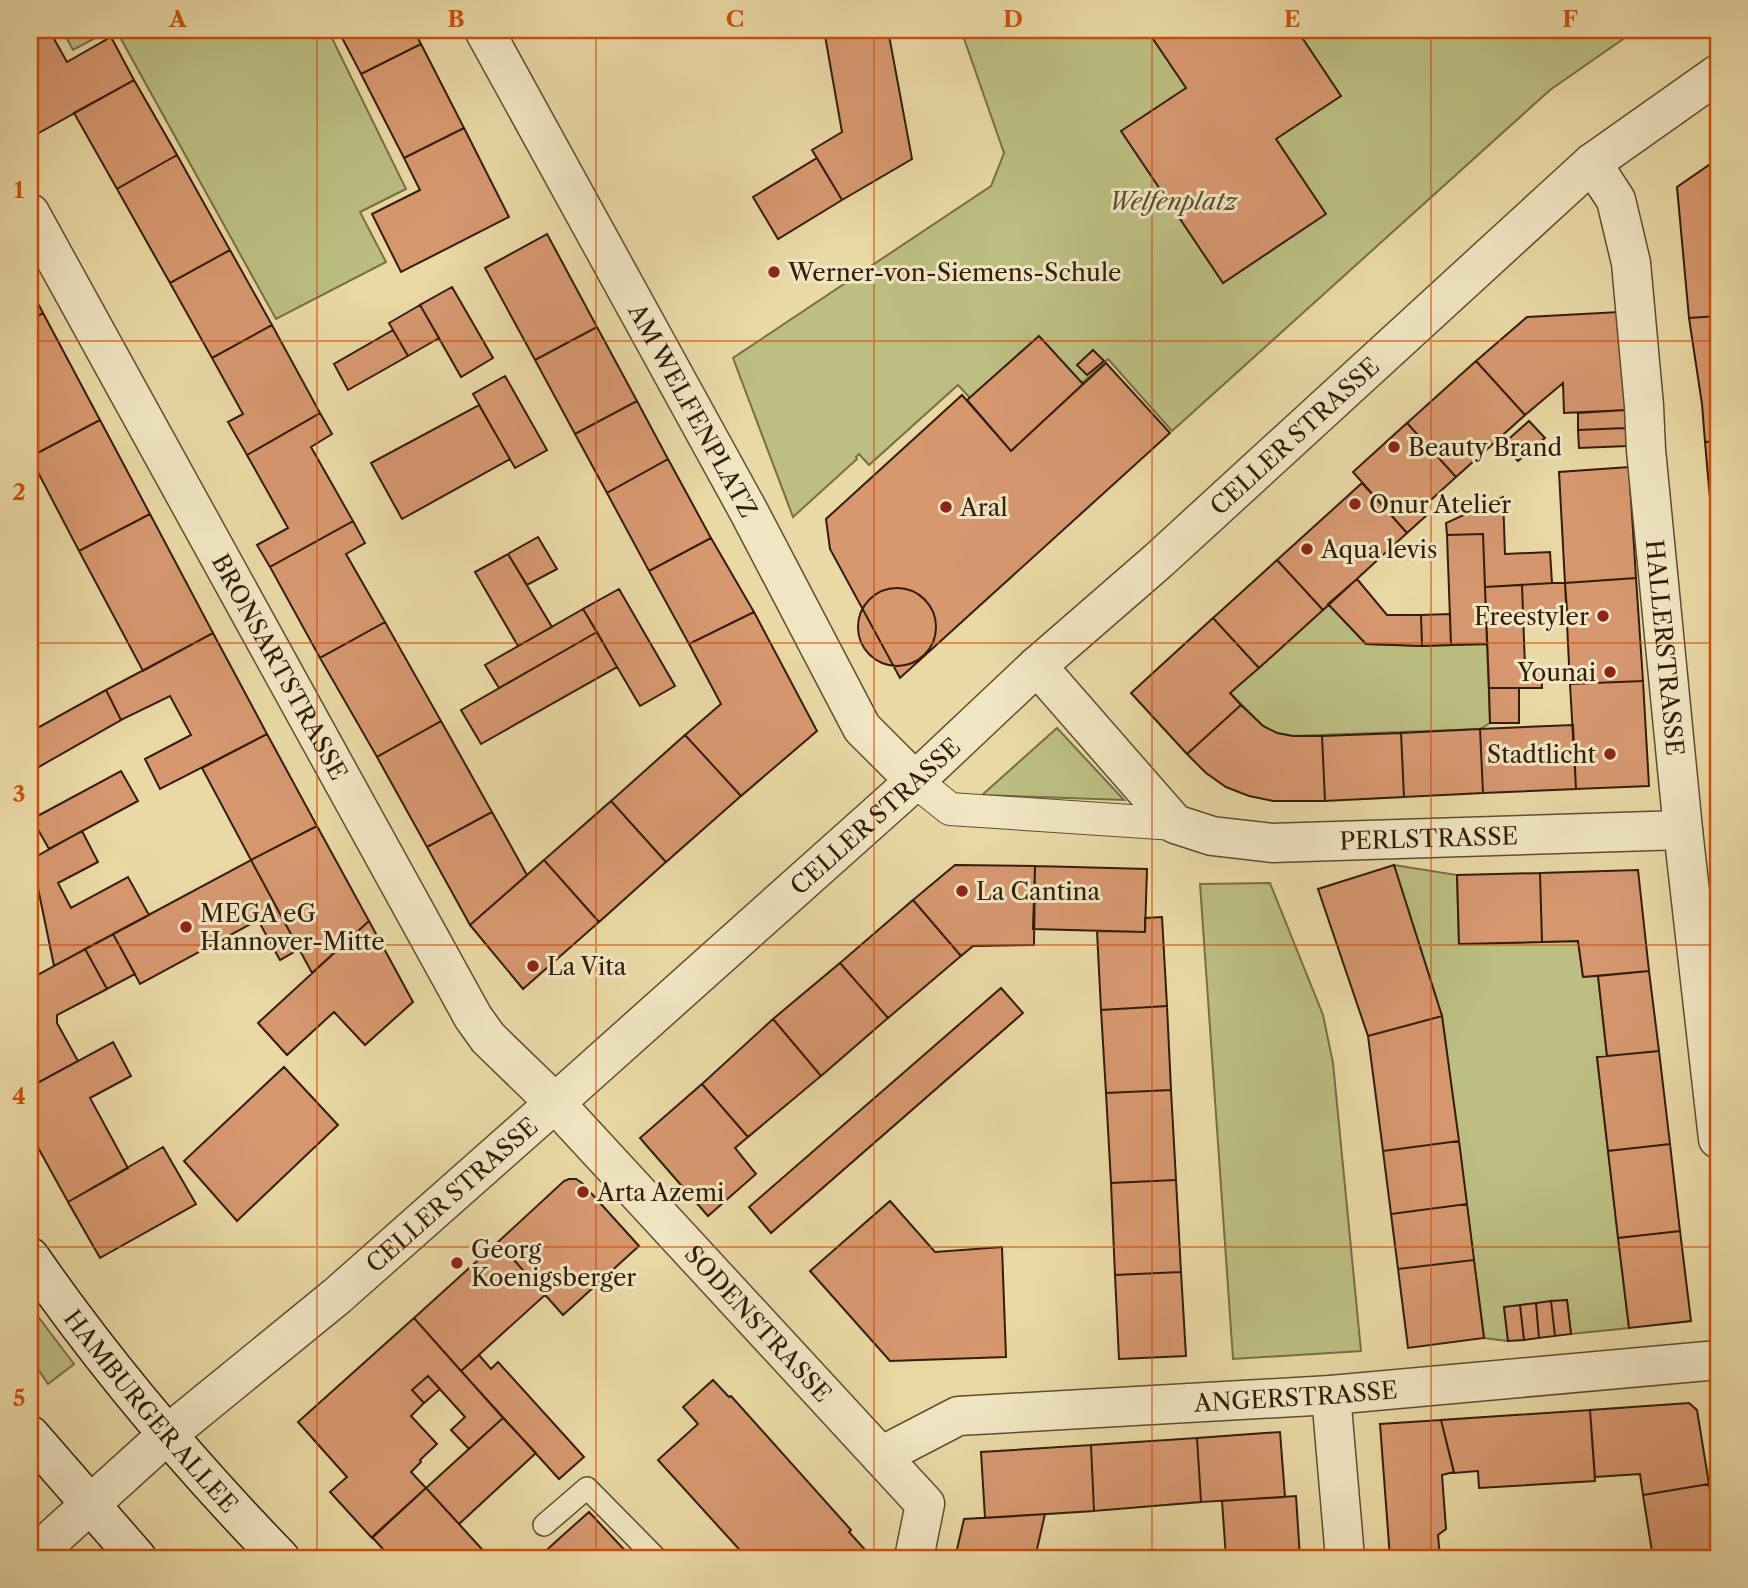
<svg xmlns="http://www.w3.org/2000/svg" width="1748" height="1588" font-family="'Libre Caslon Text',serif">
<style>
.green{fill:#bcbe82;stroke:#786e45;stroke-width:2}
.building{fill:#d79870;stroke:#331d08;stroke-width:2}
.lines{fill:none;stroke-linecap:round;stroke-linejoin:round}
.service-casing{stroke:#614c2f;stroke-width:24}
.pedestrian-casing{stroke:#614c2f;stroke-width:34}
.minor-casing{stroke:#614c2f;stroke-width:41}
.tertiary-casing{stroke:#614c2f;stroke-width:41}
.secondary-casing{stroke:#331d08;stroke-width:41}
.service{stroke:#f1e6c4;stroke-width:21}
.pedestrian{stroke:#f1e6c4;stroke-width:32}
.minor{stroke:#f1e6c4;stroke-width:38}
.tertiary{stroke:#f1e6c4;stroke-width:38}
.secondary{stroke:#f1e6c4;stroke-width:38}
.grid{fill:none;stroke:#cd500b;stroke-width:2;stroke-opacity:0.55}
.poi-dot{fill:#8f2418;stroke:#f1e6c4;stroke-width:2.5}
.labels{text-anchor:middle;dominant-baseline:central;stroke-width:6;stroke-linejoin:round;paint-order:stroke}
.park-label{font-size:24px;font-style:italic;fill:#5c4d2d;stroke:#f1e6c4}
.poi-label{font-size:24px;fill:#331d08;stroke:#f1e6c4;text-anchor:start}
.street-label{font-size:24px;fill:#331d08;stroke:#f1e6c4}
.neatline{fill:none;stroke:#cd500b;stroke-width:2.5}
.grid-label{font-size:23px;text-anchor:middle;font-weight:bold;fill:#cd500b}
</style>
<rect width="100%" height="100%" fill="#ead9a5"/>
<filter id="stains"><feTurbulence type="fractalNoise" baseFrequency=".00286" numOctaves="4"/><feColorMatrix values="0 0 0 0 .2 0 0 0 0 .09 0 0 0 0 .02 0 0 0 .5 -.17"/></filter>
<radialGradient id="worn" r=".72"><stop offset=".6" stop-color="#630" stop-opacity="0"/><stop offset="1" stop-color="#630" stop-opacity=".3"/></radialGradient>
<path class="green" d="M62,30H110L73,50Z
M116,30H328L406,189L360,212L386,262L276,319Z
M961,30H1636L1550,90L1172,431L1108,359L1082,383L970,398L958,385L869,465L859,454L856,457L857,459L793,517L733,358L991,186L1004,153Z
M1328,604L1366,644L1422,646L1487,644L1490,723L1480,729L1293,736L1277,733L1263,726L1230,693Z
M1057,728L1124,800L982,795Z
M1394,865L1457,875L1459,944L1578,941L1583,977L1598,976L1607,1056L1597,1058L1629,1328L1571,1334L1567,1300L1504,1307L1508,1341L1484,1338L1442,1016Z
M1270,883L1323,1015L1333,1063L1361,1351L1233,1359L1200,884Z
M30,1306L74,1364L48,1384L30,1357Z"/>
<path class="building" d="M30,30H49L67,62L111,37L134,80L37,134L30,121Z
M338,30H414L421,44L361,74Z
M824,30H888L912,159L842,200L812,150L842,132Z
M1147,30H1297L1341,96L1276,139L1326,214L1223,283L1121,131L1186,88Z
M421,44L464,128L404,158L361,74Z
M134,80L177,155L117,189L74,113Z
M464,128L509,217L401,272L372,214L420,190L404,158Z
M177,155L230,250L170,283L117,189Z
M817,158L842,200L778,239L753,197Z
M1718,159V178L1709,165Z
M1709,165L1718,178V316L1689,318L1677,187Z
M547,234L597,327L535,360L485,268Z
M230,250L272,325L212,358L170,283Z
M452,287L493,358L461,377L420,305Z
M30,288L43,313L30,320Z
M420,305L439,338L408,356L389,323Z
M1619,312L1626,410L1564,413L1563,383L1525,415L1476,361L1527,317Z
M43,313L100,420L30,457V320Z
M1718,316V441L1705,442L1702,404L1689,318Z
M272,325L320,413L247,455L228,422L243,414L212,358Z
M597,327L637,401L575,434L535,360Z
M393,330L408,356L348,390L334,364Z
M1039,336L1083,384L1011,451L967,400Z
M1093,350L1104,361L1087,375L1077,365Z
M1476,361L1525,415L1456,477L1407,423Z
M1106,363L1170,433L900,678L830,549L826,519L962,395L1011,451Z
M505,376L547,450L515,468L473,394Z
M637,401L668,459L607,493L575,434Z
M479,405L510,459L402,519L371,463Z
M1626,410V428L1578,430V413Z
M320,413L332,434L311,447L353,521L270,567L257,545L288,528L247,455Z
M100,420L150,514L79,551L30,457Z
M1529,421L1545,438L1518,461L1503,444Z
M1407,423L1456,477L1421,509L1427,515L1407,533L1353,472Z
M1626,428L1627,446L1579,448L1578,430Z
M1718,441V567H1716L1705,442Z
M668,459L711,538L649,571L607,493Z
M1629,467L1636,578L1565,583L1559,472Z
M1362,483L1407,533L1323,610L1277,560Z
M1503,497L1505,554L1550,552L1552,583L1485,587L1483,534L1447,535L1446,523Z
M150,514L213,633L143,671L79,551Z
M353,521L365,543L346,554L385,622L320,658L270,567Z
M1483,534L1487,644L1451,645L1447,535Z
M538,537L557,569L527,585L508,554Z
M711,538L754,612L689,644L649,571Z
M508,554L552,627L518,646L475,572Z
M1277,560L1323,610L1259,668L1213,618Z
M1636,578L1643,681L1570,684L1565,583Z
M1357,579L1387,615H1421L1422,646L1366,644L1328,604Z
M1552,583H1565L1567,610L1523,612L1522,585Z
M1522,585L1525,667L1541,668L1542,688H1489L1485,587Z
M858 627a39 39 0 1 1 78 0a39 39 0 1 1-78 0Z
M619,589L675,686L640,706L583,609Z
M583,609L597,632L499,688L485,665Z
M754,612L817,731L741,796L685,735L721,704L689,644Z
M1450,614L1451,645L1422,646L1421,615Z
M1213,618L1259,668L1230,693L1241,705L1187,754L1131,693Z
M385,622L441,721L377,757L320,658Z
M597,632L617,667L481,744L461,710Z
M213,633L267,734L160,789L145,759L191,735L170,696L121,720L106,690Z
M1643,681L1649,786L1576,789L1570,684Z
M1489,688H1519V723H1490Z
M106,690L121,720L30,772V732Z
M1241,705L1263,726L1277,733L1293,736H1322L1325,801H1273L1249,796L1226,787L1206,773L1187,754Z
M441,721L492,812L427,847L377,757Z
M1573,725L1576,789L1483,793L1480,729Z
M1480,729L1483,793L1404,797L1401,733Z
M1401,733L1404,797L1325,801L1322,736Z
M267,734L317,826L251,860L202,768Z
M685,735L741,796L666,862L611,801Z
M121,771L138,801L49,849L32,819Z
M1714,797H1718V842Z
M611,801L666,862L599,922L544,860Z
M492,812L527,875L470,925L427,847Z
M317,826L369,921L312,973L251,860Z
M82,831L98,862L58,883L71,908L128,877L149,915L54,966L32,859Z
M251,860L299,949L280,960L258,920L140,984L113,934Z
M544,860L599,922L523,989L470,925Z
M955,865L1035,866L1034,945L973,946L961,956L913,900Z
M1394,865L1442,1016L1368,1036L1318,889Z
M1035,866L1147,869L1145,932L1033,929Z
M1638,870L1649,971L1583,977L1578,941L1542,942L1540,873Z
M1540,873L1542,942L1459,944L1457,875Z
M913,900L961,956L888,1018L840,963Z
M1162,917L1167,1006L1101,1010L1097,931L1145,932V918Z
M369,921L413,1002L365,1045L334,1012L287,1055L258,1023Z
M113,934L135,974L107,989L85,949Z
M85,949L107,989L57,1015V1023L78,1061L30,1087V979Z
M840,963L888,1018L821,1076L773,1019Z
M1649,971L1659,1051L1607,1056L1598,976Z
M1001,988L1023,1013L771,1233L749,1207Z
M1167,1006L1171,1090L1106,1093L1101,1010Z
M1442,1016L1459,1141L1383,1151L1368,1036Z
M773,1019L821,1076L748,1137L702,1084Z
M113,1042L131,1076L90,1098L128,1168L68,1202L30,1133V1087Z
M1659,1051L1670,1144L1608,1151L1597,1057Z
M284,1067L338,1125L237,1221L184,1161Z
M702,1084L748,1137L735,1148L756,1174L708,1216L640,1138Z
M1171,1090L1176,1180L1111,1183L1106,1093Z
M1459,1141L1467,1204L1391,1214L1383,1151Z
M1670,1144L1680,1231L1618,1238L1608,1151Z
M163,1147L196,1204L100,1258L68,1202Z
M569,1179H576L582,1183L639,1246L563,1315L498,1242L564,1181Z
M1176,1180L1181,1272L1115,1275L1111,1183Z
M890,1201L935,1252L1002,1247L1006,1357L890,1361L810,1271Z
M1467,1204L1474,1260L1398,1269L1391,1214Z
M1680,1231L1691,1321L1629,1328L1618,1238Z
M498,1242L545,1295L461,1371L414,1318Z
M1474,1260L1484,1338L1408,1348L1398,1269Z
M1181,1272L1186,1356L1119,1359L1115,1275Z
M1567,1300L1571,1334L1555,1336L1551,1301Z
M1551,1301L1555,1336L1539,1338L1536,1303Z
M1536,1303L1539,1338L1524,1340L1520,1305Z
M1520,1305L1524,1340L1508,1341L1504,1307Z
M414,1318L503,1418L469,1449L451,1430L465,1417L428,1376L412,1390L424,1403L411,1416L437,1444L420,1460L421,1462L411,1472L426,1488L372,1538L330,1492L347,1477L298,1422Z
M479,1355L491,1369L498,1362L584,1457L559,1479L461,1371Z
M428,1376L440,1389L424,1403L412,1390Z
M713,1380L729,1397L731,1396L851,1530L849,1532L868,1553L867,1558H747L658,1460L698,1424L683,1407Z
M1689,1403L1697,1410L1709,1484L1643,1495L1640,1474L1595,1477L1590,1410Z
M1590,1410L1595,1481L1479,1488L1478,1471L1454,1473L1441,1420Z
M503,1418L536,1453L459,1524L426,1488Z
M1441,1420L1454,1472L1442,1475L1446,1529L1438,1535L1440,1558H1390L1380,1424Z
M1280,1432L1285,1497L1201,1502L1197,1438Z
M1197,1438L1201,1502L1094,1511L1091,1445Z
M1091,1445L1094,1511L985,1518L981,1452Z
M1709,1484L1718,1543V1558H1653L1643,1495Z
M426,1488L459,1524L490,1558H391L372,1537Z
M1296,1496L1300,1558H1226L1222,1501Z
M589,1512L632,1558H538L562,1536Z
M1045,1514L1035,1558H955L964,1519Z"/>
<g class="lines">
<g class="service-casing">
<path id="service" d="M544,1525L587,1488L656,1558"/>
</g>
<g class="pedestrian-casing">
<path id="pedestrian" d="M915,781L950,809L1175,824"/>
</g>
<g class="minor-casing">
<g id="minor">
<path id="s1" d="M484,30L749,512L862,728L915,781"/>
<path id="s2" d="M1592,163L1616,200L1631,263L1644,406L1646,450L1683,830L1718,1139"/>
<path id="s3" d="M30,213L473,1017L488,1038L555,1103L925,1504L914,1558"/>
<path id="s4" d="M1037,666L1175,824L1212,836L1272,843L1683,830"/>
<path d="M1331,1395L1345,1558"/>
<path id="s5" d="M881,1456L958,1416L1331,1395L1718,1360"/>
</g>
</g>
<g class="tertiary-casing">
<g id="tertiary">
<path id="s6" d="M31,1558L168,1434L337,1296L555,1103L915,781L1037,666L1159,560L1592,163L1718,74"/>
</g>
</g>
<g class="secondary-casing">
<g id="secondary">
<path id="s7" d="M30,1257C104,1364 190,1465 280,1558"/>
<path d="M30,1435L137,1558"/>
</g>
</g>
<use href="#service" class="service"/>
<use href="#pedestrian" class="pedestrian"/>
<use href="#minor" class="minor"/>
<use href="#tertiary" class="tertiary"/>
<use href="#secondary" class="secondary"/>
</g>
<path class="grid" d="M317,30V1558M596,30V1558M874,30V1558M1152,30V1558M1431,30V1558M30,341H1718M30,643H1718M30,945H1718M30,1247H1718"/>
<g class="poi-dot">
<circle cx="774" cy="272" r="7"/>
<circle cx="1394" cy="447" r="7"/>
<circle cx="1355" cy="504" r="7"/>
<circle cx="946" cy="507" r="7"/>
<circle cx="1307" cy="549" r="7"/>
<circle cx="1603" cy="616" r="7"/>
<circle cx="1610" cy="672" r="7"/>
<circle cx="1610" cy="754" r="7"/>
<circle cx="962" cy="891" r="7"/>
<circle cx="186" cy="927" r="7"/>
<circle cx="533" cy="966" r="7"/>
<circle cx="583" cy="1192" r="7"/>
<circle cx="457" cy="1263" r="7"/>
</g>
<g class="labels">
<g class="park-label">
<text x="1173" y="201">Welfenplatz</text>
</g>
<g class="poi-label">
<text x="788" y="272">Werner-von-Siemens-Schule</text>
<text x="1408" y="447">Beauty Brand</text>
<text x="1369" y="504">Onur Atelier</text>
<text x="960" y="507">Aral</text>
<text x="1321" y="549">Aqua levis</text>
<text x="1589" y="616" text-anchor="end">Freestyler</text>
<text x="1596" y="672" text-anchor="end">Younai</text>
<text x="1596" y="754" text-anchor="end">Stadtlicht</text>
<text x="976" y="891">La Cantina</text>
<text x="200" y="913">MEGA eG<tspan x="200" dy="28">Hannover-Mitte</tspan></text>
<text x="547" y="966">La Vita</text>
<text x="597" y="1192">Arta Azemi</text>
<text x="471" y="1249">Georg<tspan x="471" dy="28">Koenigsberger</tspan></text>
</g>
<g class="street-label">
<text stroke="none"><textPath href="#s1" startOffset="434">AM WELFENPLATZ</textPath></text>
<text stroke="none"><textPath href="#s6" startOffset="1690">CELLER STRASSE</textPath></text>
<text stroke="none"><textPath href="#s2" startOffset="495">HALLERSTRASSE</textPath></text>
<text stroke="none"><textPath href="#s3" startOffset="518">BRONSARTSTRASSE</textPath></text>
<text stroke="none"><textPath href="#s6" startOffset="1124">CELLER STRASSE</textPath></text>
<text stroke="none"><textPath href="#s4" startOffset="466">PERLSTRASSE</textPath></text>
<text stroke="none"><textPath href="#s6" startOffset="556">CELLER STRASSE</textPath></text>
<text stroke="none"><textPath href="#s3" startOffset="1337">SODENSTRASSE</textPath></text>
<text stroke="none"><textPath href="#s5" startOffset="425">ANGERSTRASSE</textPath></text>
<text stroke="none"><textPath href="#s7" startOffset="196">HAMBURGER ALLEE</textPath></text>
</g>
</g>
<rect width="1748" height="1588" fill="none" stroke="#ead9a5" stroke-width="77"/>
<rect x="38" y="38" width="1672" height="1512" class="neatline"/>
<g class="grid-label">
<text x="178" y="27">A</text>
<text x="456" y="27">B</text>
<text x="735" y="27">C</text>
<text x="1013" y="27">D</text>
<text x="1292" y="27">E</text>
<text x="1570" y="27">F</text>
<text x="19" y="198">1</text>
<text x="19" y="500">2</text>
<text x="19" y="802">3</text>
<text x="19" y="1104">4</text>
<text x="19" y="1406">5</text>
</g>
<rect width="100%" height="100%" filter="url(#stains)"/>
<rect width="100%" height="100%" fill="url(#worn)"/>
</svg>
